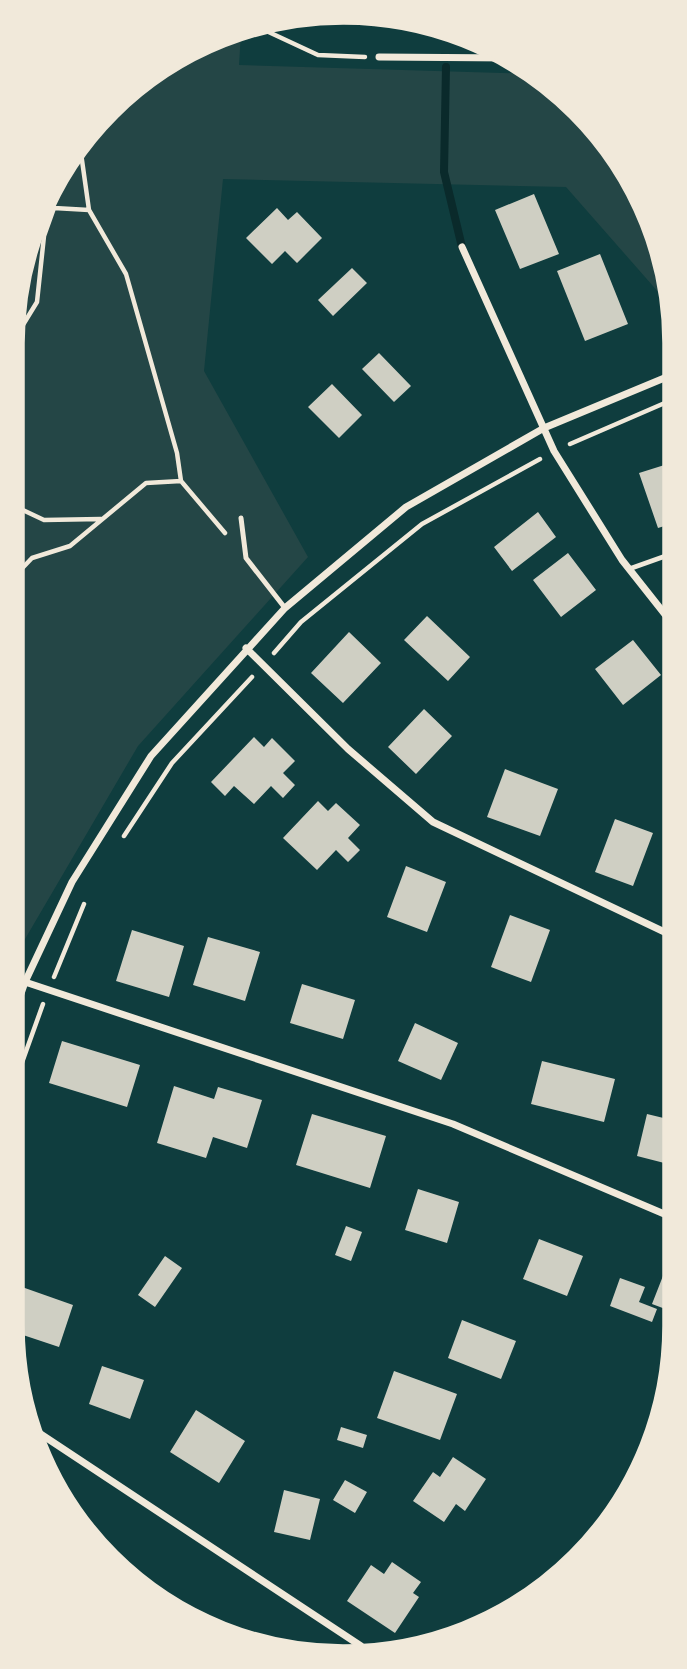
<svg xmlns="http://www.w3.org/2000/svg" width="687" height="1669" font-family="'Varela Round',sans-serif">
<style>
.green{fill:#244646}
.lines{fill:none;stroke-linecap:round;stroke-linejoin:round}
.stream{stroke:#0a2a2b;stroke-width:8}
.building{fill:#cfcfc3}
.path{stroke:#f1e9da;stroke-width:4.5}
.service{stroke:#f1e9da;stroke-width:5}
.minor{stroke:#f1e9da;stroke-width:7}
.rim{fill:none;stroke:#f1e9da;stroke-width:3.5}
</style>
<rect width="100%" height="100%" fill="#0f3d3e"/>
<path class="green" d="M241,33L239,65L537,74L594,124L642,197L674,300V310L566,187L223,179L204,371L308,557L138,746L11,963V344L28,237L93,124L196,45Z"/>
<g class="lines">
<path class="stream" d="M446,67L444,172L462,247"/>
</g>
<path class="building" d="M446,27L450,28L465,35L459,42Z
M534,194L559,254L520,269L495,210Z
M277,208L288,220L297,212L322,238L297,263L285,251L272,264L246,238Z
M600,254L628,324L585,341L557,271Z
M352,268L367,283L333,316L318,300Z
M379,353L411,386L394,402L362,369Z
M332,384L362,415L339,438L308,407Z
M674,462V523L658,528L639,473Z
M538,512L556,537L512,571L494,547Z
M568,553L596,590L561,617L533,580Z
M427,616L470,657L448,681L404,640Z
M349,632L381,663L343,703L311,673Z
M633,640L661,675L623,705L595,669Z
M424,709L452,736L416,774L388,747Z
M254,737L264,747L272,738L295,761L283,773L295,785L283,798L271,786L254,804L234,786L225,796L211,782Z
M505,769L558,789L540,836L487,817Z
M318,801L328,811L336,803L360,825L348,838L360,850L348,862L336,850L317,870L283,838Z
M615,819L653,833L633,886L595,872Z
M406,866L446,882L427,932L387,917Z
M510,915L550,930L531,982L491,967Z
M132,930L184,946L169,997L116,981Z
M208,937L260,952L245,1001L193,985Z
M302,984L355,1000L343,1039L290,1023Z
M415,1023L458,1043L441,1080L398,1061Z
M62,1041L140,1065L127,1107L49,1083Z
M542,1061L615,1079L604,1122L531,1104Z
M174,1086L214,1099L218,1087L262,1100L247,1148L213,1137L206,1158L157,1143Z
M312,1114L386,1136L370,1188L296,1165Z
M647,1114L676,1121V1166L637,1156Z
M418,1189L459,1202L447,1243L405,1230Z
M346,1226L362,1232L351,1261L335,1255Z
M539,1239L583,1256L567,1296L523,1279Z
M165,1256L182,1268L155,1307L138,1295Z
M670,1258L676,1260V1313L652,1304Z
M620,1278L645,1287L639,1302L657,1309L652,1322L610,1306Z
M22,1287L73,1305L59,1347L11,1331L10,1320Z
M462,1320L516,1341L501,1379L448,1358Z
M102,1366L144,1380L130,1419L89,1404Z
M394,1371L457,1394L440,1440L377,1418Z
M196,1410L245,1441L219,1483L170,1452Z
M341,1427L367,1435L363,1448L337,1440Z
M453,1457L486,1479L465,1511L456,1504L444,1522L413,1501L433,1472L440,1477Z
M345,1480L367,1492L355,1513L333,1500Z
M284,1490L320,1499L310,1540L274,1532Z
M97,1548L117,1555L115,1563Z
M392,1562L421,1582L413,1593L419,1597L395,1633L347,1601L371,1565L384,1574Z
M182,1610L216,1623L215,1627L180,1615Z
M265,1635L279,1648L259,1642Z"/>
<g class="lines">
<path class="path" d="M260,28L318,55L365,57
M80,146L89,210L126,274L177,453L181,481L225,533
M47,204L54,208L89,210
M10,346L37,302L44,236L54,208
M570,444L674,399
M10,504L44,520L101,519
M10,581L32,558L70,546L146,483L181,481
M274,653L301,622L422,524L540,459
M124,836L172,763L252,677
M54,977L84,904
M10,1096L43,1004
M583,1551L612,1521"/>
<path class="service" d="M241,518L246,558L285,608
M629,569L674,553"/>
<path class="minor" d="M379,57L512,58
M462,247L554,451L622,560L675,627
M246,648L348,749L433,822L675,937
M25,982L453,1124L676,1219
M10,1025L25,982L72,882L151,756L285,608L406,507L544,428L674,374
M27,1425L361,1646"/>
</g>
<path d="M0 0H687V1669H0ZM343 23H344A320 320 0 0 1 664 343V1326A320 320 0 0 1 344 1646H343A320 320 0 0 1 23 1326V343A320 320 0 0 1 343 23Z" fill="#f1e9da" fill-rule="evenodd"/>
<path class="rim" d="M343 23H344A320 320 0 0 1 664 343V1326A320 320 0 0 1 344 1646H343A320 320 0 0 1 23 1326V343A320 320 0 0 1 343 23Z"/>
</svg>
